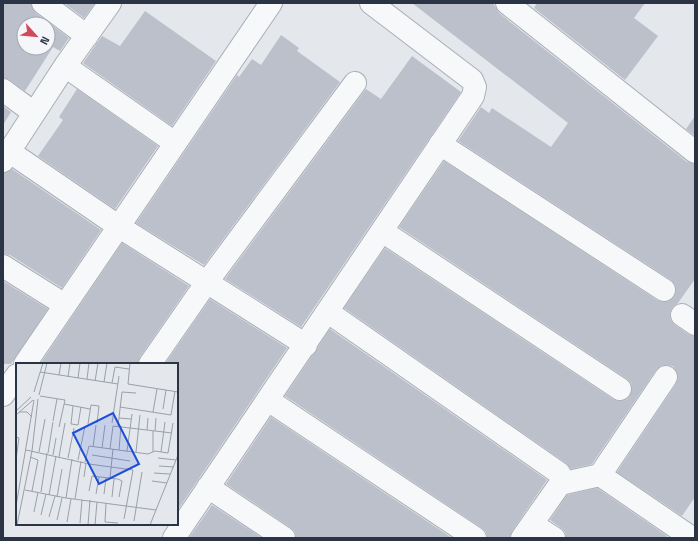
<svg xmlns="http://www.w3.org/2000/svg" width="698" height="541" font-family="'Space Grotesk',sans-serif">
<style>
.building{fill:#bbc0ca;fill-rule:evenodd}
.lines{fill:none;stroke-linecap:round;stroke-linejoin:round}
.minor-casing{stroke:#a9aeb7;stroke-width:24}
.minor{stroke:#f7f8fa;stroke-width:22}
.inset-road{fill:none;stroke:#9a9fa9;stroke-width:1}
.view{fill:#1d4ed8;fill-opacity:0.15;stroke:#1d4ed8;stroke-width:2}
.inset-edge{fill:none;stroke:#2b3445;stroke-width:2}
</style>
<rect width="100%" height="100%" fill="#e4e7ec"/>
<path class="building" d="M3,3H31L36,13L69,38L60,51L53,47L25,91L10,80L3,78ZM24,24H48V48H24Z
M64,3H95L84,18Z
M412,3H493L499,13L687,162L695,164V279L678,303L672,308L670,314L671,321L675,325L688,334L695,336V497L682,516L617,472L676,384L678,378L677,372L673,366L666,365L661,366L656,370L592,464L571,469L566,463L344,308L385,248L613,399L620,401L626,400L630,396L632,389L631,383L627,379L399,227L444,161L657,300L663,302L669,301L674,297L676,291L675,285L671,280L458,141L481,107L489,113L492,108L551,147L568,123Z
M537,3H645L634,18L658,36L625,80L534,8Z
M145,11L216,61L172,126L83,63L102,36L120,46Z
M281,35L299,48L297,51L340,82L204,265L136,223L237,75L239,77L252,59L261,65Z
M412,56L461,92L301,327L225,279L366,89L381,99Z
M77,89L158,146L115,209L38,156L63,120L59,117Z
M3,106L11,112L3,125Z
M695,116V136L686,129Z
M12,169L101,230L62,288L10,255L3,254V173Z
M122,243L189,286L140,357L138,364H40Z
M3,281L48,309L11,364H3Z
M210,299L287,348L177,511V364H165Z
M330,329L547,480L512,531L510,538H487L486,532L482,528L285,396Z
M271,417L452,538H296L295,532L291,528L226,484Z
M597,488L667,536L666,538H566L565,532L561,528L550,520L567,495Z
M212,505L262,538H189Z"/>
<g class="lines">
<g class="minor-casing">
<path id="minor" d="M43,3L87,36
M507,3L695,152
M65,66L175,143
M3,90L34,113
M440,144L664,290
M10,152L118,226L306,345
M3,161L65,66L110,3
M382,231L620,389
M3,266L65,305
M328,312L559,473L562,478L560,484L522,538
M682,315L695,324
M25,364L271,3
M150,364L207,282L355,83
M3,395L17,375
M268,400L475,538
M600,475L692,538
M560,484L600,475L666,377
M208,487L284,538
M532,524L554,538
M174,538L473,96L475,87L472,80L371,3"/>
</g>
<use href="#minor" class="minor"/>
</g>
<g transform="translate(16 363)">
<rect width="162" height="162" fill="#e4e7ec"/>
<path class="inset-road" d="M114,0L112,21L162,29M24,9L102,21M43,12L45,0M52,14L54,0M62,15L64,0M71,16L73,0M79,18L82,0M88,19L91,0M96,20L99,4L113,6M18,29L27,0M23,32L31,0M24,33L49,37L43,64M48,41L74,46M57,43L55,61L62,62L65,44M104,44L155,52L159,28M147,46L150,27M0,48L15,34M3,49H11L16,54M137,49L141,26M0,52L17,37M103,55L115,56M37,58L41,36M96,60L103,13M72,61L75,42L83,43L81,60M102,63L106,29L120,30M131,67L132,55M139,68L140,55M0,74L3,75L0,96M77,84L80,62M86,85L89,62M94,86L97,63L156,70M10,87L73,101L117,107L108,156M103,87L105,63M111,88L116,51M23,89L29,56M120,89L124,52M137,89V68M145,89L149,59M32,90L37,59M37,92L40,75M76,92L114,98M14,94L22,97L16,128M43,94L49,60M52,95L58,65M142,95L160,97M62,97L69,63M69,99L73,83L132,91L139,88L152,90L157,60M143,103L158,104M138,110L154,111M68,114L70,100M94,115L97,86M136,118L151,120M9,127L50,135L140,147M73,128L76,113L102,116L106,118L103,134M25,129L31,90M80,131L83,114M88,131L90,115M33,132L40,93M41,134L46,106M96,134L98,116M50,135L56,96M59,136L65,98M90,140L89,159L102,160M0,143L18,37M18,149L22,129M25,152L30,131M33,154L39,133M41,157L46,135M118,158L126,109M51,159L55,136M64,160L66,137M1,162L16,88L22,36M72,162L74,137M79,162L81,139M134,162L162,92"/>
<path class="view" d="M97,50L123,101L83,121L57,70Z"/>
<rect width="162" height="162" class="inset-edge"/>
</g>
<rect width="698" height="541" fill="none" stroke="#2b3445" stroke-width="8"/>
<g transform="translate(36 36) rotate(117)"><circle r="19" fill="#f4f6f9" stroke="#a4a8b1"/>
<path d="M0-3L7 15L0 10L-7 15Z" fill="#d1495b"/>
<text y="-6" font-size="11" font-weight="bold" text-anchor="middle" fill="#2b3445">N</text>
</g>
</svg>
